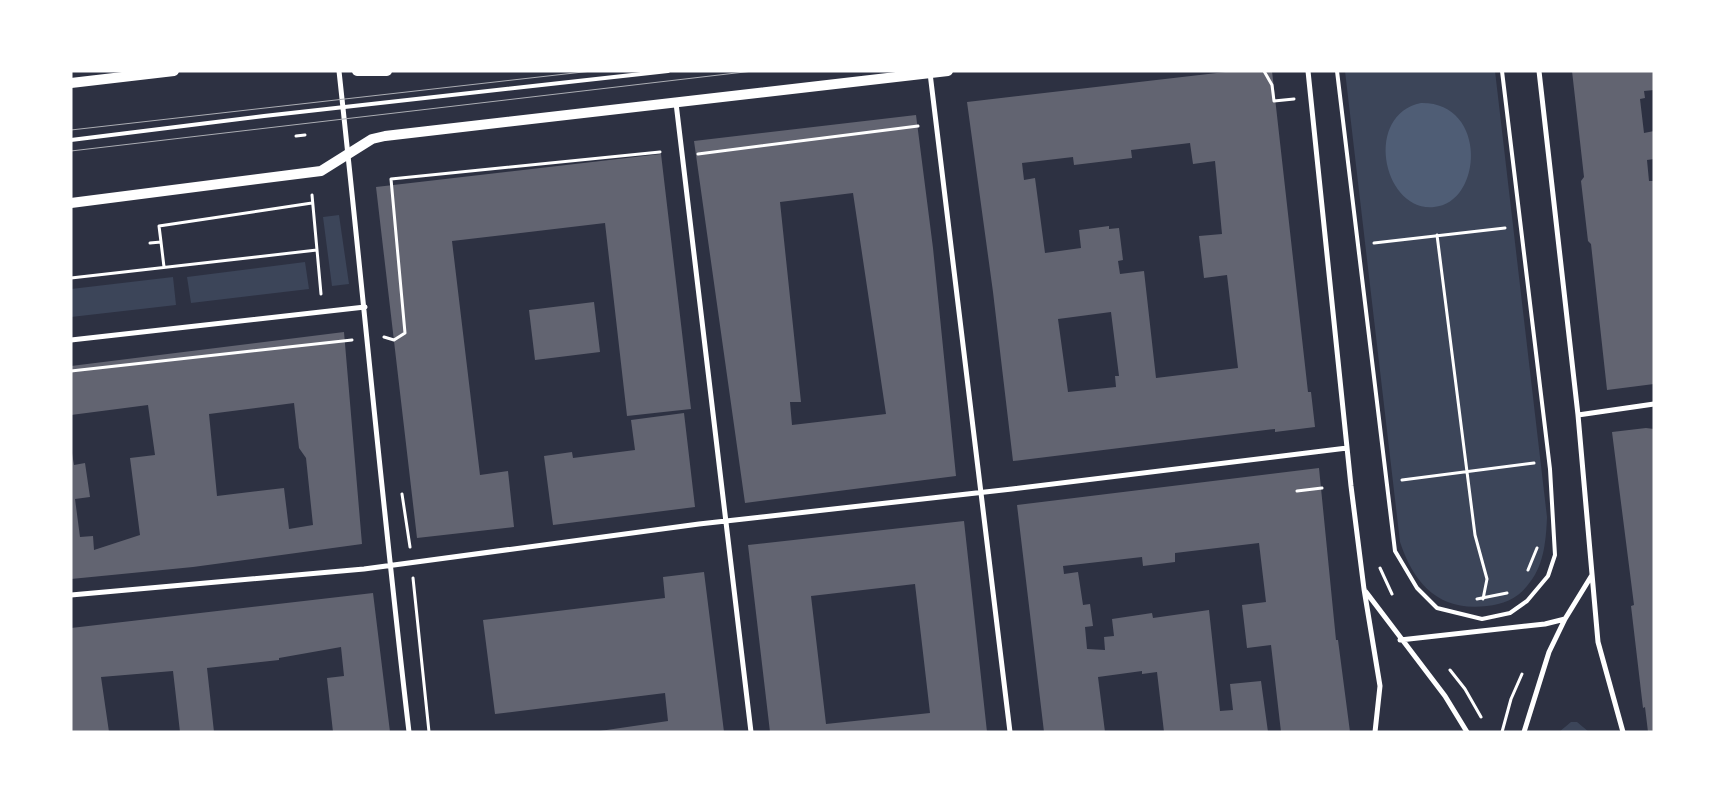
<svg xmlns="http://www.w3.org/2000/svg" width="1725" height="803" font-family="'Nunito Sans',sans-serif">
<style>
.green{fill:#3c4559}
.water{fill:#4f5d75}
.building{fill:#626471;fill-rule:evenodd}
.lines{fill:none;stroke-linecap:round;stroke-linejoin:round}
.path{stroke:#fff;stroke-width:3}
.service{stroke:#fff;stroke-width:4}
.minor{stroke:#fff;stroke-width:5}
.secondary{stroke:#fff;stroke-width:10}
.tram{stroke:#abadb3;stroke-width:1}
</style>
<rect width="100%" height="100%" fill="#2d3142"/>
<path class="green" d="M1345,71H1495L1547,517C1546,541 1544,567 1527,586C1517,599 1503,604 1487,606C1439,612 1414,584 1400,542Z
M339,215L349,284L332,286L323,217Z
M305,262L309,289L191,303L187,277Z
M173,277L176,305L71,317V289Z
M1571,722H1577L1589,732H1559Z"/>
<path class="water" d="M1421,103C1488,102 1483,203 1434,207C1383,212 1363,115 1421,103Z"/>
<path class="building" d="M1234,71H1272L1308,392H1311L1315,427L1275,432V429L1013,461L993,292L967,102ZM1190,143L1193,164L1215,161L1222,234L1199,236L1204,278L1227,275L1238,368L1156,378L1144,271L1120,274L1118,261L1123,260L1119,228L1109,229V226L1079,230L1081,248L1045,253L1035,178L1024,180L1022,163L1073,157L1074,165L1132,158L1131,150ZM1111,312L1119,376H1115L1116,387L1068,392L1058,319Z
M1572,71H1654V90L1644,91L1645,98L1640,99L1644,133L1654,131V159L1647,160L1649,181H1654V384L1607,390L1591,244L1588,241L1581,181L1584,177Z
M916,115L933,248L956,476L745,503L694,141ZM853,193L886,414L792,425L790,402H801L780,202Z
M661,154L691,409L627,416L605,223L452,241L480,475L508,471L514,527L417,538L376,187Z
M594,302L600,352L535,360L529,310Z
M344,332L362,544L193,567L71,579V447L74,465L85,463L90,497L75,499L80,537L93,536L94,550L140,535L130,458L155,455L148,405L71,415V366ZM294,403L299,448L306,458L313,525L289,529L284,488L217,496L209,414Z
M684,413L695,507L553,525L544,456L572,452L573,458L635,450L631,420Z
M1646,428L1654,429V732H1648L1645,707L1643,708L1631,606L1634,605L1612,432Z
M1319,468L1336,640H1338L1350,732H1281L1271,645L1247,648L1242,605L1266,602L1259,543L1175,553V562L1143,566L1142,557L1063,566L1064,574L1078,572L1083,605L1090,604L1093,626L1085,627L1087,649L1105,650L1104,637L1114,636L1112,619L1152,613L1153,618L1209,610L1220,711L1233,710L1230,684L1261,681L1268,732H1164L1157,672L1142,674V671L1098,677L1105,732H1044L1017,505Z
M964,521L987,732H770L748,545ZM915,584L930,713L826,724L811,596Z
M704,572L724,732H593L668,721L665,693L495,714L483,620L665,598L663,577Z
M373,593L390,732H333L327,678L344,676L341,647L279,658V660L207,668L214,732H180L173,671L101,677L109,732H71V628Z"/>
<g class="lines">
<path class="path" d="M1264,71L1272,85L1274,101L1294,99
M296,136L305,135
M698,154L918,126
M312,195L321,294
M1437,235L1475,535L1487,579L1483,599
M161,242L159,226L312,203
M150,243L161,242L164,267
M1374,243L1505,228
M71,278L317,250
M384,337L394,340L405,333L391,179L660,152
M71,371L352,340
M1402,480L1534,463
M1297,491L1322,488
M402,494L410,547
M1380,568L1392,594
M1528,570L1537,548
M413,578L429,732
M1477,599L1507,593
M1450,670L1465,689L1481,717
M1502,732L1511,699L1522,674"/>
<path class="service" d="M1337,71L1395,551L1417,588L1437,608L1482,619L1510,613L1527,601L1548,576L1555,555L1550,469L1502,71
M71,140L264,116L668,71"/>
<path class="minor" d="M339,71C363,291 383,512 409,732
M1308,71L1351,486L1364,589L1380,686L1375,732
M1539,71L1578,415L1598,642L1623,732
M930,73L1010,732
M676,103L751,732
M71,340L365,307
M1578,415L1654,404
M1366,592L1445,696L1467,732
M71,595L364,569L699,524L1012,489L1347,448
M1400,640L1545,624L1565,619
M1524,732L1549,652L1565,619L1592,575"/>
<path class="secondary" d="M357,71H387
M71,83L174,71
M71,203L321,171L372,139L385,136L948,71"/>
<path class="tram" d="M71,130L592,71
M71,151L753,71"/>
</g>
<rect width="1725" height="803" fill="none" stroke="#ffffff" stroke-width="145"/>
</svg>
